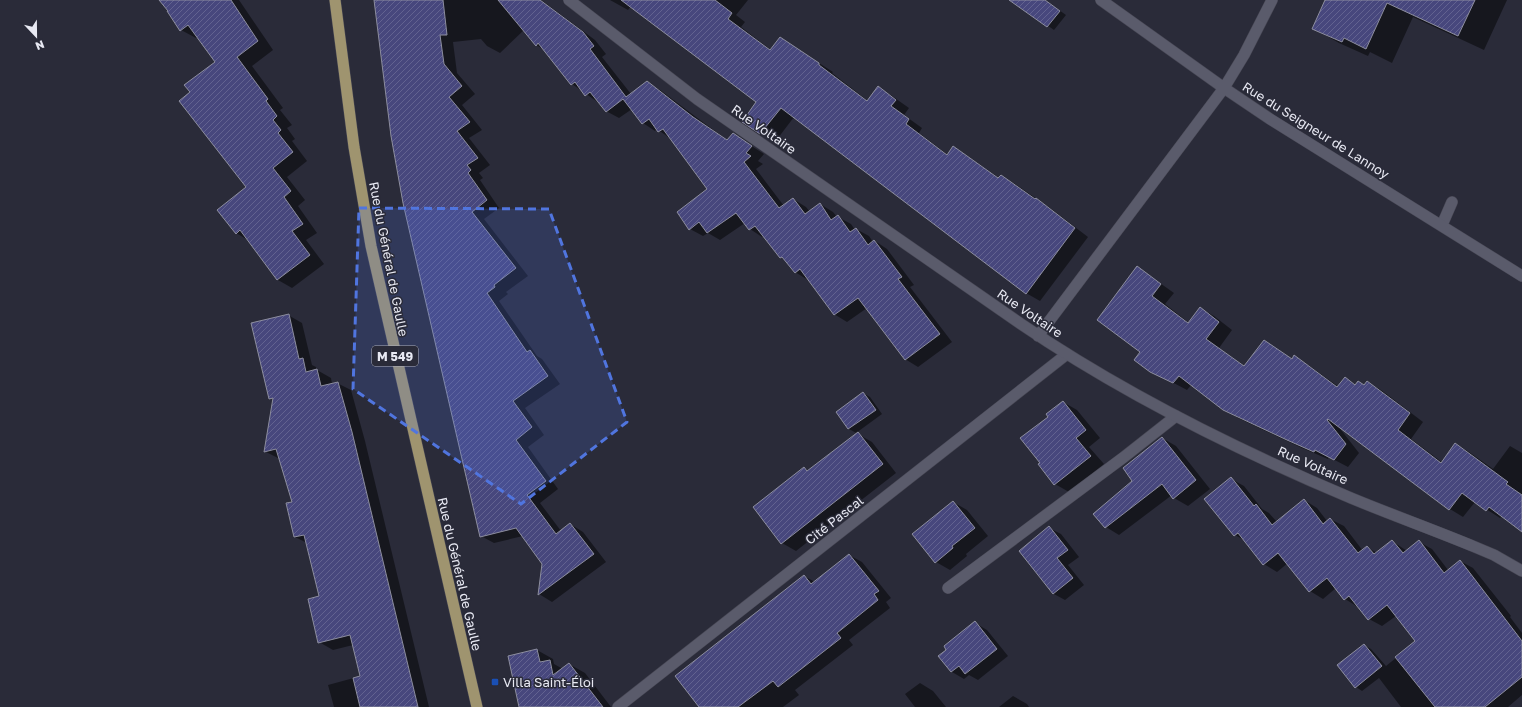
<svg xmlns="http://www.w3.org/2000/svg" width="1522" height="707" font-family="'Golos Text',sans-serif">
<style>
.shadow{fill:#0007}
.building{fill:url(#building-hatch);stroke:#8d8e9f}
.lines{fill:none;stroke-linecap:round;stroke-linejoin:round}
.service-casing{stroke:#464653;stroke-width:12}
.minor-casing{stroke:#464653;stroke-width:12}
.primary-casing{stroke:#464653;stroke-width:12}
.service{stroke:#5a5b6b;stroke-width:11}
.minor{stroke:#5a5b6b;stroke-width:11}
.primary{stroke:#9f946f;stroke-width:11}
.marked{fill:#5075df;fill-opacity:0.2;stroke:#5075df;stroke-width:3;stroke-dasharray:8 5;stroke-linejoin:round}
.transit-dot{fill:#1a4fb4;stroke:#2a2b39;stroke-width:1.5}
.labels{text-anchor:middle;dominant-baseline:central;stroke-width:3;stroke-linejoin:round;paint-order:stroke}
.shield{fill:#2a2b39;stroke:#afb0bb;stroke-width:1}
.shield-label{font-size:12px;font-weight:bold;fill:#e8e9f3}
.street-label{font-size:13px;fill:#e8e9f3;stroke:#2a2b39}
.poi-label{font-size:13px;fill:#e8e9f3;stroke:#2a2b39;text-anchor:start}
</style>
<defs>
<pattern id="building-hatch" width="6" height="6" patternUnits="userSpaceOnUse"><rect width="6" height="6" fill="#47477d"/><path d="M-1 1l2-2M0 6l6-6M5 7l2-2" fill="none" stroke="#626290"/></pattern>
</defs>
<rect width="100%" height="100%" fill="#2a2b39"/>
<path class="shadow" d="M178,0H239L273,50L252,66L283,108L280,110L292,125L287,128L295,139L292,141L307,161L287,177L305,200L298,206L317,233L306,240L324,264L292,288L278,280L248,240L236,233L248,188L192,92L216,62L198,37L196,38L181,30Z
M375,0H541L595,40L606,54L602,57L631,94L647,83L660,90L728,141L733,134L764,154L758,161L763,164L756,169L784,206L793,199L806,207L810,212L820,204L833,212L837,217H838L851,224L855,230L856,229L869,236L873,242L875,241L887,249L914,285L910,287L952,342L918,367L905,359L867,308L847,322L834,314L808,280L795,272L786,261L781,257L764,236L762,237L750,229L745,223L720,240L708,233L703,236L690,229L709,189L671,139L657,129L655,131L643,123L632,109L619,118L606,111L599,103L572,84L545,50L536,45L524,30L500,53L487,46L481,39L453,42L457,73L475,94L462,105L482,130L469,138L490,165L479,173L483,178L480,180L499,208L484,219L528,276L506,292L508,294L499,301L537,356L542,359L560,384L525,408L544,435L528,447L558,489L540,503L561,531L570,524L583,532L606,562L552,602L539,594L543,564L523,536L494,543L481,536Z
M610,0H748L736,15L745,22L741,27L771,50L780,38L833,72L832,73L868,101L878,88L892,96L909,108L904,115L922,128L919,133L948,155L954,148L967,156L999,178L1001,176L1015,184L1050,208L1088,237L1040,301L1026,293L794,117L775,142L743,121L758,102L631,6L628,10Z
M1011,0H1045L1066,15L1054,30Z
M1326,0H1507L1484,50L1413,17L1392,63L1370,52L1368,56L1339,43L1313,28Z
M1137,268L1150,276L1174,293L1165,304L1189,323L1200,308L1214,316L1232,330L1219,348L1245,366L1264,341L1292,359L1294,357L1308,365L1339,387L1345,378L1356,385L1364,386L1367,382L1381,390L1423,422L1411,439L1443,463L1456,444L1469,452L1493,469L1510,446L1522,453V531L1502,516L1500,518L1475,502L1463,517L1450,509L1338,426L1359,453L1348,467L1329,457L1328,459L1302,448L1238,418L1224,409L1192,384L1187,390L1151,371L1141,352Z
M288,315L302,323L312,365L316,367L317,370L331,378L332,384L337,383L351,390L365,441L429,707H334L328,685L361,676L353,645L333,650L319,642L320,597L307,543L295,537L293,503L280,459L266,452L273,400L270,398Z
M863,393L870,397L882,414L856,433L872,442L896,473L796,551L782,543L804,468L809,471L858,434L849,429L837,412Z
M1063,402L1077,410L1100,438L1089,447L1104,464L1069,492L1055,484L1039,465L1041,463L1049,417Z
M1162,438L1176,446L1210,489L1188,506L1174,498L1172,495L1119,535L1106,527L1134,481Z
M1231,479L1244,486L1262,509L1269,513L1277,522L1304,500L1317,508L1327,521L1330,519L1344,526L1363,551L1367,547L1377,553L1392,541L1407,551L1419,542L1432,549L1448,570L1460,561L1473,568L1511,616L1510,617L1522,633V695L1508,707H1401L1379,678L1362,691L1356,687L1364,645L1371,649L1386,666L1417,641L1396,616L1382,626L1369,619L1358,607L1345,599L1336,588L1323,599L1310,591L1288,563L1277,572L1264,564L1246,541L1235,535Z
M953,502L967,510L988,536L966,554L967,556L950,570L936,562Z
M1049,528L1061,534L1079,557L1068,565L1084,585L1065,600L1054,594L1020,551Z
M849,555L862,562L891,598L886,602L890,608L849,640L853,645L795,690L799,695L783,707H700L804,576L815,582Z
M975,623L987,630L1008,656L978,680L969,675L964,679L952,672Z
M537,650L553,659L554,664L563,669L569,664L585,673L611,707H520Z
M920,683L933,691L946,707H915L905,694Z
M1013,696L1027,704L1029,707H999Z"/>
<path class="building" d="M159,0H231L258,41L237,57L268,99L266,101L277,116L273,120L281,130L278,133L293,152L273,168L291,191L284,197L303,224L292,231L310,255L277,280L240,230L236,234L217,210L246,187L179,101L190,92L184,85L215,62L188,25L180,31L167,11H168Z
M374,0H443L447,35H440L444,64L462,86L449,97L470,122L457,131L478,158L467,165L471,170L468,173L487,200L472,212L516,268L494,285L495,287L487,293L527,352L530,350L548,376L513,401L532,427L516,440L546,481L527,495L556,534L570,523L594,554L538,595L542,564L516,528L480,537L403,203L391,136Z
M498,0H540L583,32L594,46L590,49L626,97L647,81L693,117L727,140L733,133L752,146L746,153L751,156L744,162L779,208L793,198L805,214L820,203L831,220L838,215L850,232L856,228L868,245L874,240L902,277L898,279L940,334L905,360L858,298L834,315L800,269L795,273L782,257L780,258L755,226L749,230L736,213L707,233L699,222L689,230L677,212L707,189L663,129L658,132L649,119L642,124L623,99L606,112L590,92L585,96L575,82L571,85L538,43L536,46Z
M621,0H715L732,13L728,19L770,50L780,37L819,63V65L867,101L878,86L896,100L891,106L909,119L906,124L947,155L953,146L998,178L1001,175L1035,199L1036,198L1075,228L1026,294L781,108L760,134L742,122L756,102Z
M1009,0H1045L1060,11L1047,27Z
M1325,0H1475L1458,36L1387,3L1366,49L1344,38L1342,42L1312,29Z
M1137,266L1161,284L1152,296L1188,323L1200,307L1219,322L1206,339L1244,366L1264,340L1292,359L1294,355L1337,387L1345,377L1355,385L1358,381L1364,385L1367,381L1410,413L1398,430L1441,463L1455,443L1508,482L1506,484L1522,495V532L1489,507L1486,511L1462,493L1449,510L1328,419L1327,420L1346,444L1334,460L1315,450L1314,452L1287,440L1223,410L1179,376L1173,383L1150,372L1134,360L1140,352L1097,320Z
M289,314L299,359L303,358L306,372L317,369L321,386L338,382L352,432L418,707H360L353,678L360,676L350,635L318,643L308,599L319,596L304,535L294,537L286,503L292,502L276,449L264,452L273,398L269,399L251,323Z
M863,392L876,410L848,429L836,412Z
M1063,401L1086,430L1076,438L1091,456L1054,485L1038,464L1040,463L1020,438L1048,417L1046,414Z
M858,432L883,464L781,544L753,507L804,467L807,471Z
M1162,437L1196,480L1173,499L1162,484L1105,528L1093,514L1132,481L1123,468Z
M1231,477L1254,506L1256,504L1272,525L1304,499L1323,524L1330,518L1358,553L1367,546L1374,554L1392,540L1403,553L1419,540L1444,573L1460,560L1522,641V677L1485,707H1435L1395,657L1415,641L1387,605L1368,620L1349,596L1344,600L1327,578L1309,592L1278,553L1263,565L1238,533L1234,536L1204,499Z
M953,501L975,528L952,546L953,548L935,563L912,534Z
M1049,526L1068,550L1057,558L1073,578L1053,594L1019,551Z
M849,554L879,591L874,594L878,600L837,633L841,638L778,687L773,681L738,707H699L675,676L804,575L811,584Z
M975,621L997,649L965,674L959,666L951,672L938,656L946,650L944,646Z
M1364,644L1382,666L1355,688L1337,665Z
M537,649L540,662L550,660L553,675L569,663L603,707H519L508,656Z"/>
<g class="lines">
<g class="service-casing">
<path id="service" d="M1442,225L1452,202
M948,588L1124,457L1176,416
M618,707L1067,354"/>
</g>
<g class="minor-casing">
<path id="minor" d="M569,0L697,99L1021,324C1124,394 1237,450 1351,498C1392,515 1434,530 1475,547L1494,555L1522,571
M1101,0L1224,88L1270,119L1522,276
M1038,336L1224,88L1244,55L1272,0"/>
</g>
<g class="primary-casing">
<path id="primary" d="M335,0L354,147L371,246L477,707"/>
</g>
<use href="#service" class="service"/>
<use href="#minor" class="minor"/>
<use href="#primary" class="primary"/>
</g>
<path class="marked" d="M359,208L549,209L627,422L521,504L353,389Z"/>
<rect class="transit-dot" x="491" y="678" width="8" height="8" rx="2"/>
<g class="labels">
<rect class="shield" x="372" y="346" width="46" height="20" rx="3"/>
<g class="shield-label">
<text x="395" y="356">M 549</text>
</g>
<g class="street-label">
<text transform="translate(764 129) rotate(35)">Rue Voltaire</text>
<text transform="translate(1316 130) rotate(32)">Rue du Seigneur de Lannoy</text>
<text transform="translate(389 259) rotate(79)">Rue du Général de Gaulle</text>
<text transform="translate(1030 313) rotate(34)">Rue Voltaire</text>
<text transform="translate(1313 465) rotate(24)">Rue Voltaire</text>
<text transform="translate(834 520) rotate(-38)">Cité Pascal</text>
<text transform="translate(460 574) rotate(77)">Rue du Général de Gaulle</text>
</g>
<g class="poi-label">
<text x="503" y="682">Villa Saint-Éloi</text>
</g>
</g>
<g transform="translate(36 36) rotate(158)" stroke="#2a2b39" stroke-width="3" paint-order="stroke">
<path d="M0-3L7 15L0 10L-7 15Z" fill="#e8e9f3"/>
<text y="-6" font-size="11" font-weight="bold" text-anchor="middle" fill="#e8e9f3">N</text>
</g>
</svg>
